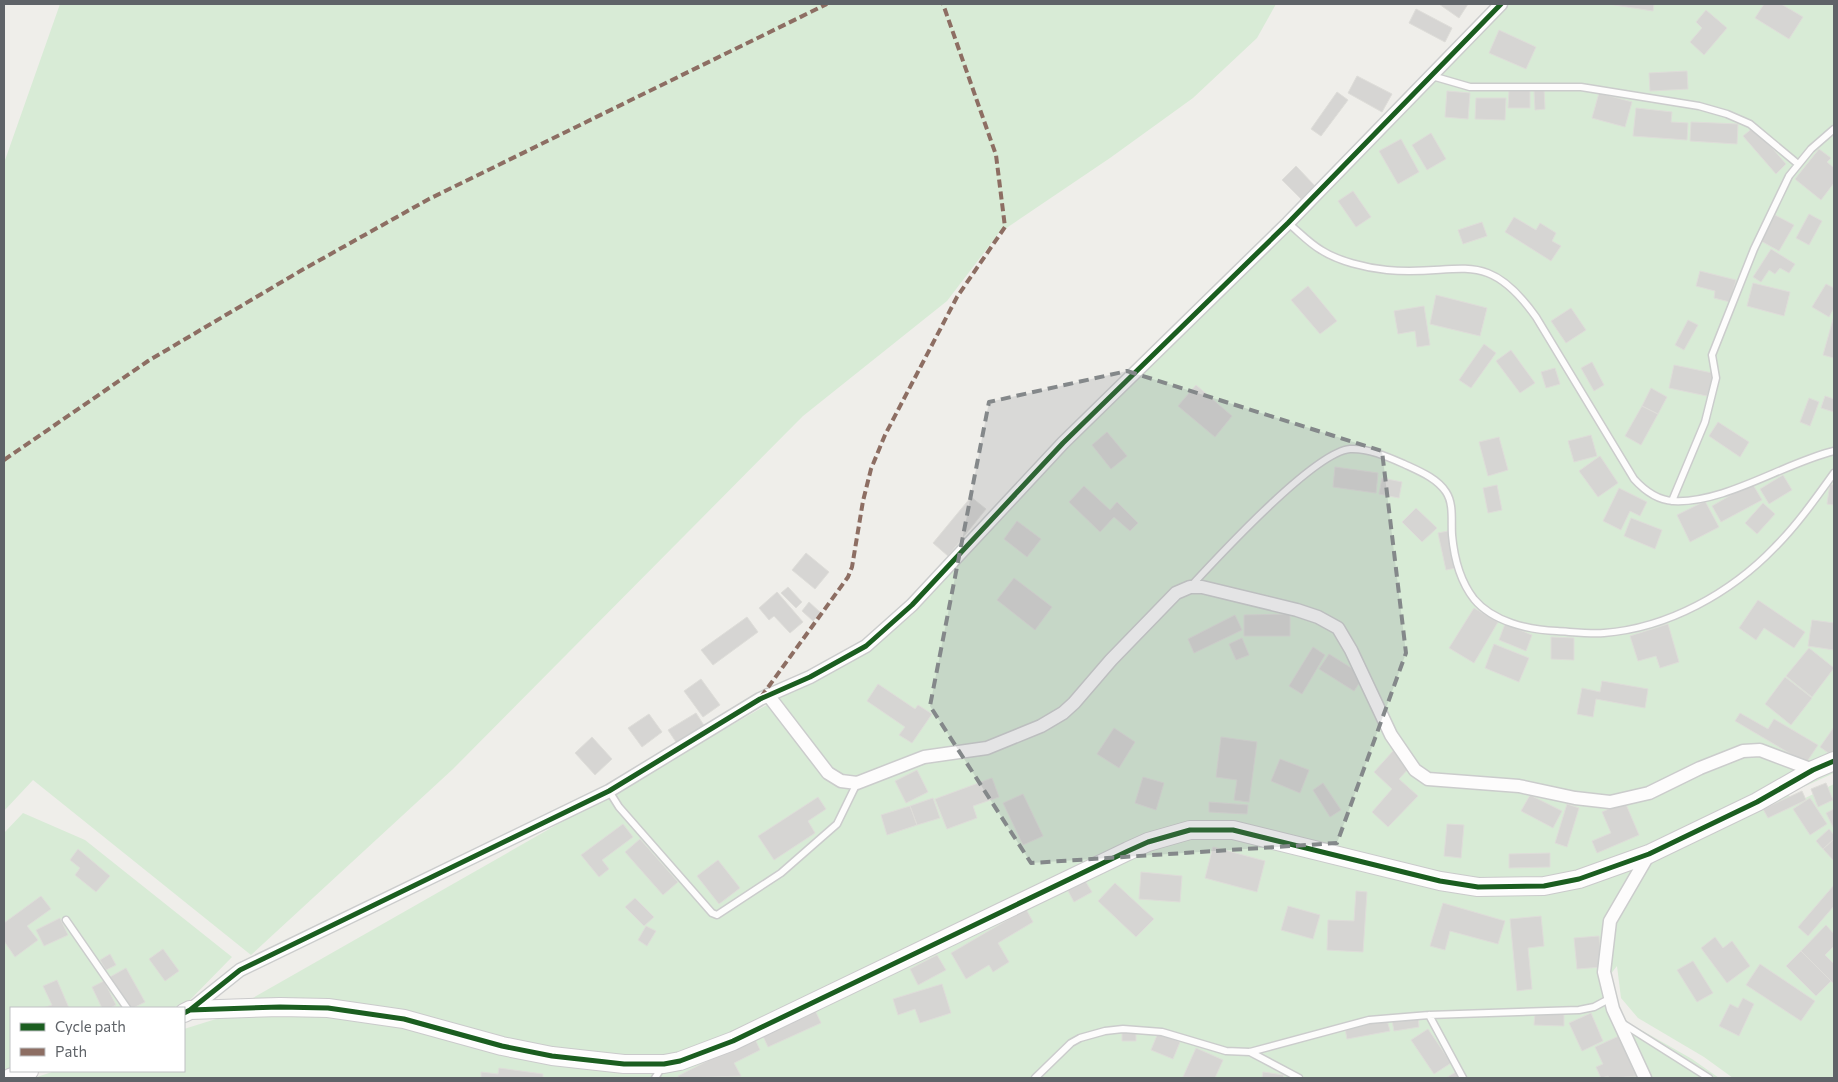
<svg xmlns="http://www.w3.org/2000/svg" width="1838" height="1082" font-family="Commissioner,sans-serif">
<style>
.green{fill:#d8ebd6}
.building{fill:#d6d5d3;stroke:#deddd9}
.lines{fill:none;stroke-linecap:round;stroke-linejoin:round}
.lane-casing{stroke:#cbcccc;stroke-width:9}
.street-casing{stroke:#cbcccc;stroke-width:15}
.secondary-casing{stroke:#cacacb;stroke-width:20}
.lane{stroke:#fdfcfc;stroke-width:6}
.street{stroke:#fdfcfc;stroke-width:12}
.secondary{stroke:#fdfcfc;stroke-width:18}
.quiet{stroke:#8d6e63;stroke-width:4;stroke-dasharray:8 4;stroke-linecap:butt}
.cycleway-casing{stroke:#fff;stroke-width:8}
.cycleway{stroke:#1b5e20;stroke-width:5}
.marked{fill:#84888a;fill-opacity:0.2;stroke:#84888a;stroke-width:4;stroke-dasharray:10 6;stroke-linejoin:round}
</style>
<rect width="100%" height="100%" fill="#efeeea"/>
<path class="green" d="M60,4H1276L1257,38L1193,98L1110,158L999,233L947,301L803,416L453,769L251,955L33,780L4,811V163Z
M1505,4H1834V773L1788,794L1795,803L1834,784V1078H1733L1704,1057L1638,1018L1621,998L1617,966L1606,980L1620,1018L1692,1059L1719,1078H34L55,1071H184V1029L216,1019L772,702L864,655L912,615L971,544Z
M23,813L85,840L232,957L188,1002L172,1008H11V1069L4,1071V833Z"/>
<path class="building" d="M1439,4H1468L1459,18Z
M1608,4H1654L1653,11Z
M1764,4H1781L1803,17L1789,39L1755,18Z
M1416,9L1452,28L1445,42L1409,23Z
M1706,10L1727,28L1704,55L1690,42L1702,28L1696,22Z
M1499,30L1536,47L1526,69L1489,53Z
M1687,71L1688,89L1650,91L1649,73Z
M1357,76L1392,94L1382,112L1348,93Z
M1544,89L1545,109L1535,110L1534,90Z
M1509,90H1530V108H1508Z
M1447,91L1470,93L1468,119L1445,117Z
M1337,92L1348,100L1321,136L1311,129Z
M1599,93L1632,102L1625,127L1592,118Z
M1476,98H1506L1505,120L1475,119Z
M1636,108L1672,112L1671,122L1688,123L1687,140L1633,136Z
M1691,122L1738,124L1737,144L1690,141Z
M1754,127L1786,164L1776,174L1743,136Z
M1431,133L1446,159L1427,170L1412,145Z
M1401,139L1419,172L1398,184L1379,151Z
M1819,149L1831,158L1827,162L1834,168V183L1821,200L1795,179Z
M1296,166L1315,186L1301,199L1282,180Z
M1353,191L1371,217L1356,227L1338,201Z
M1809,214L1822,221L1809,245L1796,238Z
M1775,215L1794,225L1779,251L1761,241Z
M1514,217L1536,230L1540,223L1556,233L1552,241L1561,246L1551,261L1505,232Z
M1482,222L1487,236L1463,244L1458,230Z
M1771,249L1795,264L1789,273L1780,268L1775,274L1769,270L1761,282L1753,277Z
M1700,271L1736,280L1730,302L1714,298L1715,291L1696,286Z
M1753,283L1790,292L1784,316L1747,306Z
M1826,284L1834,288V308L1829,317L1812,307Z
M1308,286L1337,321L1320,334L1291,300Z
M1436,295L1487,308L1480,336L1430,324Z
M1424,306L1430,345L1417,347L1415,331L1398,334L1394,311Z
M1571,308L1586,330L1566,343L1551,321Z
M1834,316V358L1823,355Z
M1688,320L1698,325L1684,350L1675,345Z
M1484,344L1496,353L1471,388L1459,380Z
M1511,350L1535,383L1520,393L1496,361Z
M1592,362L1604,385L1594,391L1581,368Z
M1674,365L1712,373L1715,377L1707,396L1669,388Z
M1555,368L1560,384L1546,388L1541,372Z
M1196,385L1232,416L1215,437L1178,406Z
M1651,388L1667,397L1658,414L1642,406Z
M1825,396L1834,399V412L1821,408Z
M1809,398L1819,402L1810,426L1800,422Z
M1642,406L1658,414L1641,445L1625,436Z
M1718,422L1749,442L1740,457L1709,436Z
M1107,432L1127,456L1111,469L1092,445Z
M1591,435L1597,456L1574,462L1568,441Z
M1499,437L1508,470L1488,476L1479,442Z
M1600,456L1618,483L1598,497L1579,471Z
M1335,467L1378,473L1376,493L1333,487Z
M1783,475L1792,490L1769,504L1760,489Z
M1382,478L1402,482L1399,498L1379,494Z
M1752,483L1762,500L1721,522L1712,506Z
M1830,484L1834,485V505L1827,504Z
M1497,485L1502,510L1488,513L1483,488Z
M1084,486L1110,510L1117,502L1138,523L1130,531L1114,517L1100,532L1069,502Z
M1619,488L1647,502L1640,516L1630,511L1621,530L1603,521Z
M971,497L986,509L948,556L933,543Z
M1705,501L1719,527L1690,542L1677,515Z
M1763,503L1775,514L1757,534L1745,523Z
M1416,508L1437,528L1422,542L1402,522Z
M1631,518L1662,530L1655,549L1624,536Z
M1017,521L1041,539L1027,557L1004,539Z
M1448,531L1456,568L1446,570L1438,533Z
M806,553L829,572L815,589L792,570Z
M1014,578L1052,607L1035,630L997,600Z
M788,587L802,602L796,608L781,593Z
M777,592L803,622L790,633L774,616L769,620L759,608Z
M1758,600L1805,632L1794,648L1764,628L1756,640L1739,628Z
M809,602L821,613L813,621L802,611Z
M1474,608L1498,622L1474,663L1449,648Z
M1290,614V636H1244V615Z
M1235,615L1242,630L1194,653L1188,639Z
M747,617L758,632L713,665L701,650Z
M1812,620L1834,623V650L1808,646Z
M1505,624L1532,635L1526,651L1499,640Z
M1668,624L1679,662L1660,668L1656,656L1638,661L1630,636Z
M1551,637L1574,638V660L1551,659Z
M1242,638L1249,655L1236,660L1229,644Z
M1494,644L1529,658L1519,682L1485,668Z
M1313,647L1325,655L1302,694L1289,686Z
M1809,648L1834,668L1812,697L1786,676Z
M1329,654L1364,676L1354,691L1319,669Z
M1785,677L1812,698L1791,725L1765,704Z
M701,679L720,705L703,717L684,691Z
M1602,681L1648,689L1645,708L1596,699L1593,717L1577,714L1582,688L1600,692Z
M878,684L915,709L918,705L932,714L912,743L899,735L905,727L867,701Z
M696,713L705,727L678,745L668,730Z
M1740,713L1768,729L1774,719L1818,745L1806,763L1735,721Z
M649,714L662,732L642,747L628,728Z
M1834,727V757L1820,747Z
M1114,728L1135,742L1119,768L1097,754Z
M592,737L612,759L595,775L575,753Z
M1221,737L1257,742L1249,802L1234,800L1237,780L1216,777Z
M1393,751L1410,767L1399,779L1418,796L1388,827L1372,812L1392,789L1374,772Z
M1280,759L1309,770L1300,793L1271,781Z
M917,770L928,792L906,803L895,781Z
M1143,777L1164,783L1156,810L1135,803Z
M992,778L999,797L973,806L977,818L947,829L935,799Z
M1323,783L1341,810L1330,817L1313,790Z
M1826,783L1833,800L1818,807L1811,789Z
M1802,791L1806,800L1768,818L1763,809Z
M1023,794L1043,836L1023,845L1003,803Z
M1530,795L1562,811L1553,828L1521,811Z
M818,797L826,809L808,821L815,833L774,860L758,836Z
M933,798L940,818L917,825L910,806Z
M1810,798L1827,824L1810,835L1793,809Z
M1209,802L1248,805L1247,814L1209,812Z
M1625,802L1639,835L1597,853L1592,841L1611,833L1602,812Z
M1567,804L1579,808L1567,847L1555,843Z
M910,806L917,825L887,835L881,815Z
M1834,809V827H1833L1826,813Z
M623,824L633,837L602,860L609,869L599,877L581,855Z
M1447,824L1464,825L1461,858L1444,856Z
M1829,829L1834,835V839L1823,849L1816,841Z
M640,839L678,882L663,895L625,852Z
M1834,839V861L1823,849Z
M1213,847L1265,861L1257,892L1205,878Z
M78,849L110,876L96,892L75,875L80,868L70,860Z
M1550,853V867L1509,868V854Z
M718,860L740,888L719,904L697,876Z
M1141,872L1182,876L1180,902L1139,899Z
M1084,879L1092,892L1074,902L1067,889Z
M1115,883L1154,919L1136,937L1098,901Z
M1834,885V906L1808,936L1798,927Z
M1356,891L1367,892L1363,952L1327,950L1328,920L1354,921Z
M41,896L51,909L27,926L38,940L15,957L4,941V923Z
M635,898L654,917L644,926L625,907Z
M1443,903L1505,921L1498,944L1450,931L1445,950L1430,946Z
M1288,906L1320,915L1313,939L1281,930Z
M1026,909L1033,922L998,943L1009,962L993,972L989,965L966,979L951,953Z
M1541,916L1544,946L1528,948L1532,989L1517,991L1510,919Z
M60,918L68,935L44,946L36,930Z
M1826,925L1834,934V946L1825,955L1834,964V984L1801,951Z
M646,926L656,931L647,946L638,940Z
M1599,936L1601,967L1577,969L1574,938Z
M1715,937L1723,948L1732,941L1750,966L1727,983L1701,948Z
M163,949L179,971L165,981L149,959Z
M1801,951L1831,981L1816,996L1786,966Z
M110,954L116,965L106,970L100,960Z
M937,955L946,970L918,985L910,969Z
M1693,961L1713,993L1697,1002L1677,970Z
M1760,964L1815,1001L1801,1021L1746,985Z
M126,968L145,1002L133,1008H127L110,977Z
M57,980L69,1008H43L52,1005L43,986Z
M104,981L116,1005L110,1008H102L92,987Z
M942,984L951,1013L920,1023L915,1009L898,1015L893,999Z
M1743,998L1754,1004L1739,1036L1719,1026L1730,1004L1738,1008Z
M814,1008L821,1023L768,1047L761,1032Z
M1535,1012L1564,1013V1026L1534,1025Z
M1591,1013L1603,1041L1582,1051L1569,1023Z
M1418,1016L1419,1027L1394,1031L1392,1020Z
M1387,1020L1390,1031L1347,1039L1345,1028Z
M1428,1029L1451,1063L1434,1074L1411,1040Z
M1136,1030V1041H1122V1031Z
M1158,1033L1180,1042L1173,1059L1151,1050Z
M1619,1036L1638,1076L1609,1078L1608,1076L1601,1078L1596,1067L1603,1064L1595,1047Z
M754,1037L760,1050L734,1063L741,1076L679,1078L678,1076Z
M1196,1048L1223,1060L1215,1078L1183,1077Z
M499,1068L543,1074V1078H481V1072L498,1074Z
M1263,1072L1284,1075L1283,1078H1262Z
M1456,1072L1460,1078H1446Z"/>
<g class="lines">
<g class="lane-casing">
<path id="lane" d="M1432,76L1470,87H1581L1699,106L1727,114L1750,124L1798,164
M1288,223C1299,232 1309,243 1321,250C1338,261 1366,268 1387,270C1460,277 1485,245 1536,317L1634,479C1644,490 1656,500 1673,501C1724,504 1784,463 1834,451
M1672,501L1705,422L1716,378L1712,355L1754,249L1789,176L1811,149L1834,129
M1191,586C1218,557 1314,452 1350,449C1368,448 1388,457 1404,464C1419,471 1437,478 1446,492C1454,504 1451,521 1452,535C1454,557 1460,581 1474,599C1493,622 1529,630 1557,631C1573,632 1589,634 1604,633C1668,628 1731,593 1775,547C1797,525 1816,498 1834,473
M609,791L619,807L712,913L717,915L781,873L837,824L857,783
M66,920L127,1008
M1429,1015L1463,1078
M1622,1023L1709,1078
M1250,1052L1299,1078
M655,1078L662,1067
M1035,1078L1071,1043L1080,1038L1105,1031L1123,1029L1162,1032L1226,1051L1250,1052L1369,1020L1429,1015L1579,1010L1594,1007L1609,999"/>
</g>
<g class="street-casing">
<path id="street" d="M768,695L828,773L841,781L857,783L924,757L987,748L1041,726L1063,713L1074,703L1111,660L1176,593L1190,587H1202L1297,610L1318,617L1338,628L1351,650L1391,735L1415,770L1428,779L1519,786L1575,798L1610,802L1649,793L1700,768L1743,751L1760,750L1813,770
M190,1010L240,970L609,791L760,699L810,677L866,646L912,605L1063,443L1288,223L1501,4
M1645,1078L1613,1009L1604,972L1610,921L1649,854"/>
</g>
<g class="secondary-casing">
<path id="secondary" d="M184,1013L190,1010L280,1007L328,1008L404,1019L502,1046L552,1056L624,1064H664L680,1061L733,1041L1128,851L1148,842L1190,830H1233L1440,881L1478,887L1544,886L1579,879L1649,854L1757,802L1813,770L1834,761
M10,1078L29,1071"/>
</g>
<use href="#lane" class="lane"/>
<use href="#street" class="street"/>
<use href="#secondary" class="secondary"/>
<path class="quiet" d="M4,460L148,361L302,270L429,199L827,4
M761,697L848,577L852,567L863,501L871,469L885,435L957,297L1005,227L996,155L943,4"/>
<g class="cycleway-casing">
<path id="cycleway" d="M190,1010L240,970L609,791L760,699L810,677L866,646L912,605L1063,443L1288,223L1501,4
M184,1013L190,1010L280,1007L328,1008L404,1019L502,1046L552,1056L624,1064H664L680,1061L733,1041L1128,851L1148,842L1190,830H1233L1440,881L1478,887L1544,886L1579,879L1649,854L1757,802L1813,770L1834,761"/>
</g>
<use href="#cycleway" class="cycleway"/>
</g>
<path class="marked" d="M1127,371L1382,451L1406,653L1337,843L1031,863L930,706L989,402Z"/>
<rect width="1838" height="1082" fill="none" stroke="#5f6368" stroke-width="10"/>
<rect x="10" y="1007" width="175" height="65" fill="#ffffff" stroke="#bfc1c3"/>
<rect x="20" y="1023" width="25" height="8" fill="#1b5e20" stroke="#bfc1c3"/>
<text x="55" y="1032" font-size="15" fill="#5f6368">Cycle path</text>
<rect x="20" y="1048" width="25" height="8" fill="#8d6e63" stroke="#bfc1c3"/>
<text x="55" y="1057" font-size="15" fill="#5f6368">Path</text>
</svg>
